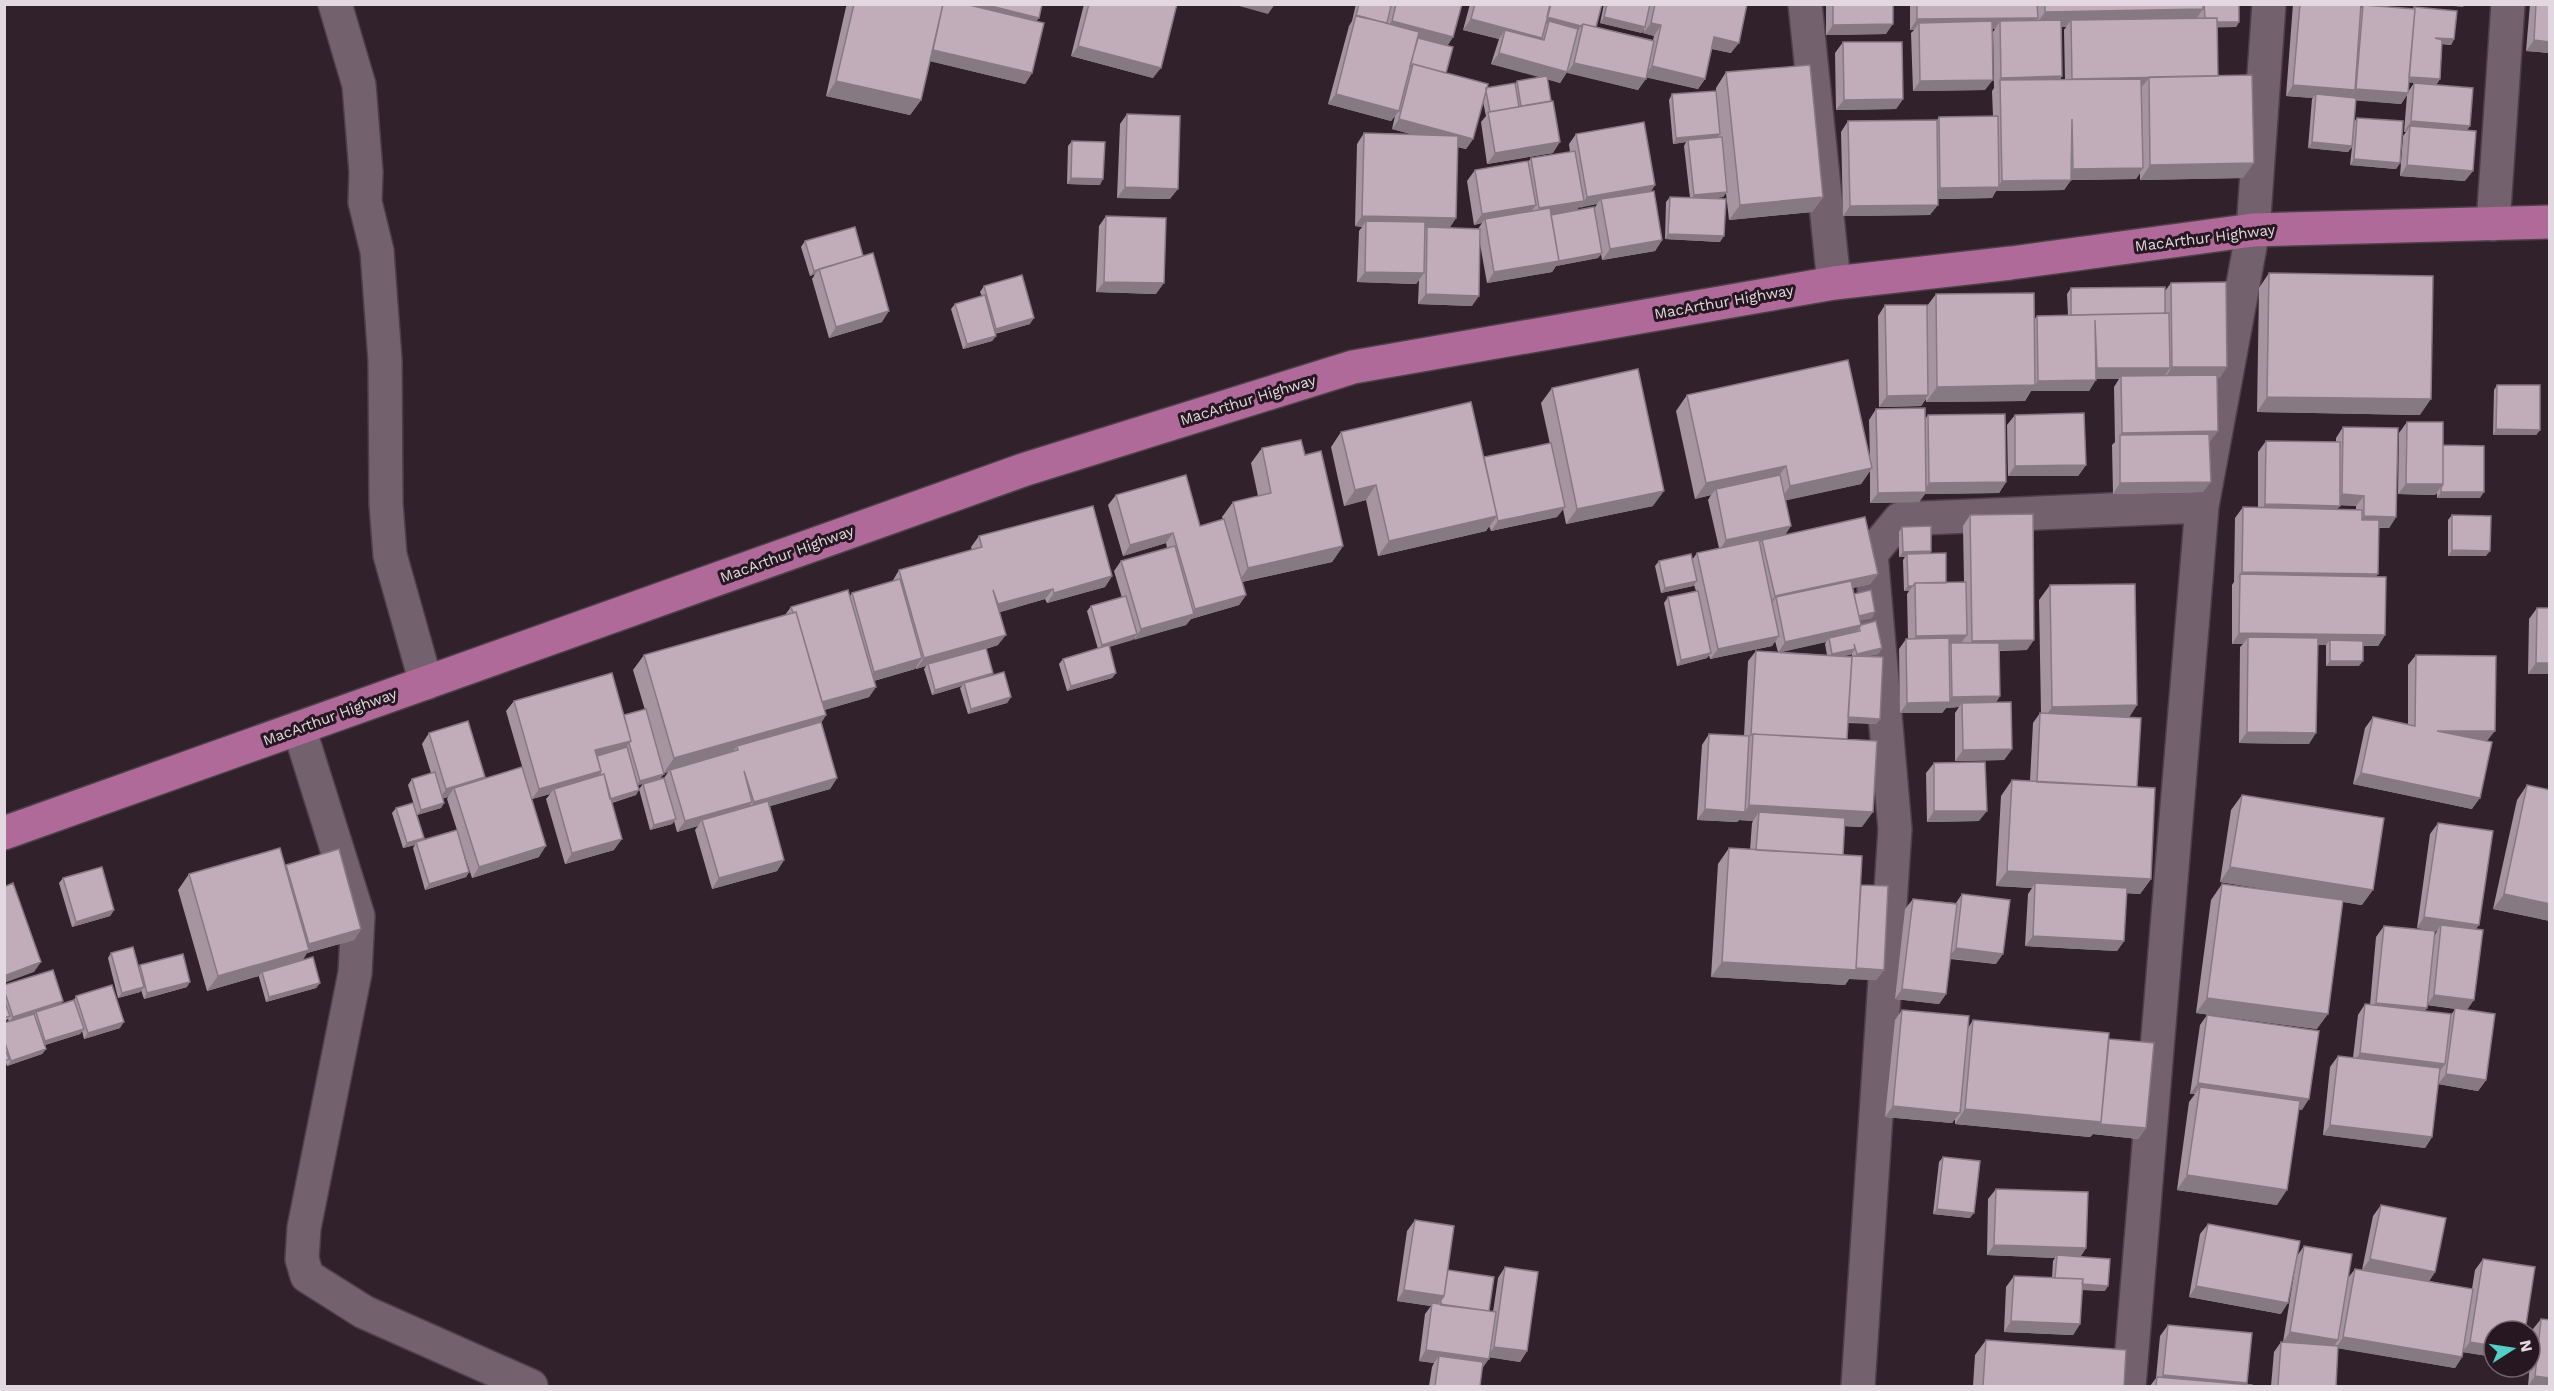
<svg xmlns="http://www.w3.org/2000/svg" width="2554" height="1391" font-family="'Work Sans',sans-serif">
<style>
.lines{fill:none;stroke-linecap:round;stroke-linejoin:round}
.minor-casing{stroke:#4d4048;stroke-width:36}
.highway-casing{stroke:#4d4048;stroke-width:36}
.minor{stroke:#73616d;stroke-width:33}
.highway{stroke:#af6a99;stroke-width:33}
.wall{fill:#a6959f;fill-rule:evenodd}
.shaded-wall{fill:#877982}
.building{fill:#c1adb9;stroke:#877982;stroke-width:1.5}
.labels{text-anchor:middle;dominant-baseline:central;stroke-width:6;stroke-linejoin:round;paint-order:stroke}
.street-label{font-size:15px;fill:#e3d8df;stroke:#261721}
</style>
<rect width="100%" height="100%" fill="#30212b"/>
<g class="lines">
<g class="minor-casing">
<path id="minor" d="M335,4L359,85L366,172L365,202L377,251L385,360L386,504L390,555L426,683
M1805,4L1834,283
M2493,224L2508,4
M299,728L358,916L355,973L304,1228L302,1259L307,1276L364,1312L531,1386
M1858,1386L1895,829L1871,554L1900,519L2202,506
M2129,1386L2202,506L2253,230L2269,4"/>
</g>
<g class="highway-casing">
<path id="highway" d="M4,833L1026,469L1353,367L1834,283L2011,263L2253,230L2550,222"/>
</g>
<use href="#minor" class="minor"/>
<use href="#highway" class="highway"/>
</g>
<path class="wall" d="M848,4H1042L1039,18L1036,21L1032,73L1025,84L930,61L921,100L910,115L826,96L846,7Z
M1084,4H1177L1153,78L1071,56Z
M1356,4H1391L1390,6H1391V4H1462L1453,37L1447,46L1446,73L1486,88L1515,85L1517,81L1541,77L1491,64L1499,39L1463,30L1470,4H1602L1596,27L1653,40L1654,36L1643,33L1644,29L1642,33L1600,23L1604,4H1747L1731,53L1712,49L1705,79L1698,89L1646,77L1638,90L1567,72L1560,83L1547,79L1553,153L1487,164L1481,122L1486,116L1483,102L1473,139L1466,149L1457,147L1456,218L1449,228L1478,229L1482,223L1474,225L1467,181L1475,170L1528,162L1531,158L1570,152L1569,144L1576,134L1655,185L1651,191L1662,240L1655,251L1602,260L1601,254L1598,258L1556,266L1552,272L1487,283L1480,244L1472,306L1418,304L1419,280L1416,284L1357,282L1359,231L1362,227L1355,226L1357,144L1364,133L1411,134L1392,129L1395,116L1391,121L1328,104L1349,26L1352,21ZM1597,204L1594,209L1577,210L1579,207Z
M1826,4H1893L1886,34L1826,35Z
M1910,4H2239V22L2236,27H2217L2218,76L2243,178L2140,180V173L2136,179L2071,180L2064,190L1996,191L1992,198L1937,199L1930,215L1843,216L1841,132L1848,121L1937,120L1939,117L1993,116L1992,91L1994,88L1993,32L1995,29H1992L1985,90L1913,91L1911,33L1914,30H1910ZM2061,27H2066L2064,30L2065,80H2060L2062,76Z
M2293,4H2361V8L2363,5L2413,9L2414,7L2454,39L2451,45L2442,44L2440,79L2436,85L2409,82L2408,92L2414,83L2467,130L2465,181L2400,176L2403,136L2406,132H2404L2407,95L2401,104L2356,100L2354,122L2357,118L2400,163L2396,169L2350,165L2352,147L2348,152L2308,148L2312,99L2313,98L2286,96Z
M2530,4H2550V53L2526,51Z
M1843,42L1903,99L1896,109L1836,110L1835,53Z
M1726,72L1823,197L1812,212L1729,220L1726,193L1723,197L1710,199L1720,242L1665,239L1666,202L1670,197L1690,198L1684,146L1686,142L1673,144L1669,100L1672,94L1716,91V88Z
M1127,114L1170,199L1117,198L1120,124Z
M1072,141L1100,185L1067,184L1068,146Z
M1106,216L1156,294L1096,292L1099,226Z
M805,241L882,322L829,338L812,279L815,274L810,276L801,247Z
M2269,273L2420,415L2257,412L2259,288Z
M2171,283L2220,378H2217L2218,431L2209,442L2203,492L2113,494L2112,445L2115,442L2114,387L2119,379H2096L2089,391H2031L2025,401L1926,402V399L1921,406L1879,407L1878,316L1885,305L1927,306L1936,294L2034,320L2037,316L2068,315L2067,294L2071,288L2165,291Z
M984,286L1030,324L995,334L996,336L992,341L963,349L951,309L955,304L982,296L980,292Z
M2497,385L2540,430L2536,435H2493L2494,390Z
M1552,388L1653,506L1566,524L1563,509L1557,517L1491,531L1489,526L1486,531L1378,556L1366,500L1344,506L1331,447L1341,432L1484,458L1550,444L1541,403Z
M1687,395L1870,459L1869,420L1876,409L1925,419L1928,415L2006,482L1999,493L1925,494L1919,502L1870,503V471L1861,484L1786,500L1785,535L1878,574L1870,584L1853,588L1854,594L1872,618L1860,620L1861,625L1882,648L1878,654L1866,656L1880,719L1876,724L1848,723L1847,739L1862,827L1844,826L1843,855L1860,886L1884,970L1876,980L1849,979L1845,985L1711,977L1718,864L1729,848L1750,850L1752,823L1753,821L1739,820L1737,822L1697,820L1702,745L1709,734L1744,736L1748,661L1756,651L1778,652L1775,641L1772,646L1710,659L1709,655L1707,658L1677,666L1664,603L1668,597L1696,591L1694,585L1693,586L1661,593L1655,566L1659,561L1692,560L1697,553L1719,548L1708,500L1711,495L1695,499L1676,411ZM1826,642L1825,644L1827,655L1780,652ZM1852,654V656L1851,657L1843,656Z
M2015,415L2086,465L2078,476H2008L2007,425Z
M2407,422L2443,445L2480,498H2437V493L2435,495L2398,494L2399,433Z
M2343,427L2396,517L2389,528H2379L2376,577L2385,635L2378,646H2363L2359,666H2326V645H2318L2309,744L2239,743L2240,647L2243,644H2232V585L2234,582L2235,518L2243,507L2258,508V452L2266,441L2336,442V438ZM2340,505L2356,506V509H2337Z
M1262,448L1343,546L1332,562L1242,582L1246,595L1239,605L1191,619L1186,625L1134,639L1109,647L1116,673L1112,678L1067,691L1059,664L1063,659L1098,649L1087,611L1091,606L1122,598L1114,571L1121,561L1167,548L1166,543L1123,556L1108,505L1116,495L1200,526L1223,520L1222,517L1233,502L1258,496L1251,463Z
M1970,515L2027,650L2000,651V696L1996,702L2012,749L2004,760L1955,761V713L1959,707L1946,708L1942,713H1900L1899,649L1906,639H1908L1907,594L1909,591H1904L1903,560L1905,557H1899V532L1902,527L1931,551L1930,554L1946,583L1964,582L1963,526Z
M2452,515L2486,556H2448V520Z
M979,536L1112,576L1105,587L1047,603L1045,599L999,612L998,645L986,649L992,675L1011,697L1007,703L968,714L960,688L962,686L932,695L924,669L926,666L916,669V667L915,669L874,681L876,687L869,697L824,710L826,715L821,723L837,778L830,789L770,806L784,860L777,871L712,889L695,830L698,826L677,832L674,821L672,824L650,830L639,789L643,784L659,780L638,785L636,795L612,803L614,850L565,864L546,799L550,794L532,799L539,857L472,878L461,844L469,872L466,877L425,890L413,848L415,845L403,848L392,813L396,808L424,838L422,841L457,830L447,799L448,797L443,798L444,803L441,808L417,815L408,785L412,779L431,773L422,744L429,733L484,779L531,797L506,711L514,701L624,715L645,710L633,670L644,655L785,615L791,607L850,596L852,593L892,582L899,570L972,550L971,547ZM668,772L664,778L660,779L664,773Z
M2550,540V569H2548L2549,542Z
M2050,585L2129,717L2137,787L2151,879L2140,894L2126,893L2124,941L2117,951L2025,946L2028,894L2032,888L1996,886L2001,796L2012,780L2030,781L2033,723L2040,713H2041L2039,600Z
M2537,608H2550V674H2528L2529,619Z
M2416,655L2487,741L2472,809L2353,784L2365,728L2373,717L2408,724V665Z
M1934,763L1979,821L1927,822L1926,773Z
M2527,785L2550,790V921L2493,909L2517,800Z
M2242,795L2362,905L2343,902L2317,1029L2196,1013L2211,900L2222,884L2291,893L2220,882L2231,810Z
M2438,823L2476,929L2467,1010L2486,1080L2478,1091L2438,1084L2440,1070L2439,1072L2432,1137L2425,1148L2323,1135L2330,1067L2338,1056L2353,1058L2358,1015L2365,1004L2370,1005L2376,937L2384,926L2435,935L2437,931L2417,928L2430,834ZM2427,1005L2455,1009L2451,1015L2425,1011Z
M286,865L361,929L354,940L307,953L302,961L320,983L316,988L266,1002L259,977V976L207,991L178,890L189,874L285,866Z
M63,878L114,910L110,916L72,927L59,883Z
M1962,894L1996,964L1950,959L1946,994L1939,1004L1895,999L1905,909L1913,899L1956,903Z
M111,953L139,967L140,965L187,987L144,999L141,990L140,992L118,998L108,958Z
M4,985L63,1001L61,1004L74,1000L76,996L120,1028L84,1039L82,1031L80,1034L45,1045L46,1049L42,1054L7,1066L6,1063L4,1065V1023L9,1022L8,1019L4,1022Z
M1902,1010L1968,1028L1973,1020L2109,1039L2146,1128L2138,1139L2093,1134L2090,1137L1955,1124V1119L1952,1123L1885,1117L1895,1020Z
M2207,1015L2302,1110L2299,1109L2277,1205L2177,1190L2189,1102L2195,1094H2190L2200,1025Z
M1943,1157L1970,1218L1933,1214L1939,1162Z
M1996,1189L2086,1248L2080,1257L2105,1291L2082,1290L2080,1324L2073,1335L2004,1332L2006,1287L2014,1276L2052,1278L2053,1261L2055,1258L1987,1255L1988,1199Z
M2381,1205L2435,1272L2429,1281L2472,1289L2475,1270L2483,1259L2494,1331V1357L2463,1352L2462,1357L2455,1368L2338,1348L2336,1386H2271L2274,1352L2281,1342H2283L2297,1256L2304,1246L2348,1278L2355,1269L2362,1270L2373,1216Z
M1415,1220L1448,1270L1489,1311L1493,1312L1498,1278L1505,1267L1527,1351L1520,1362L1489,1357L1482,1369L1480,1386H1429L1432,1367L1434,1363L1419,1361L1425,1314L1431,1306L1397,1301L1407,1231Z
M2208,1224L2281,1314L2189,1297L2200,1234Z
M2541,1319L2550,1386H2528L2533,1329Z
M2168,1325L2247,1383L2246,1385L2150,1386L2156,1378L2160,1336Z
M1986,1340L2124,1386H1973L1975,1355Z"/>
<path class="shaded-wall" d="M943,4H983L1039,18L1031,28Z
M1232,4H1275L1268,14Z
M2435,4H2464L2463,7Z
M2203,9L2192,25L2071,20L2066,27H2034L2045,12Z
M1547,17L1581,26L1577,32L1549,21L1547,24L1543,23Z
M1604,17L1645,27L1642,33L1600,23Z
M2038,18L2030,29L2000,21L1995,29L1919,30V23L1914,30H1910L1917,19Z
M1471,19L1542,38L1534,48L1505,30L1499,39L1463,30Z
M1392,21L1453,37L1446,48L1384,31Z
M2205,22H2239L2236,27L2201,28Z
M1651,23L1661,25L1654,36L1643,33Z
M1893,24L1886,34L1826,35L1833,25Z
M1714,37L1739,43L1731,53L1707,48Z
M2435,38L2454,39L2451,45L2431,43Z
M2534,40L2550,42V53L2526,51Z
M1078,46L1161,68L1153,78L1071,56Z
M933,50L1032,73L1025,84L925,60Z
M1499,53L1567,72L1560,83L1491,64Z
M1574,63L1646,79L1638,90L1567,73Z
M1652,66L1705,79L1698,89L1644,77Z
M2062,76L2054,87L2000,80L1994,88L2001,78Z
M2408,77L2440,79L2436,85L2404,82Z
M2149,78L2141,88L2065,89L2072,79Z
M1993,80L1985,90L1913,91L1920,81Z
M836,81L921,100L910,115L826,96Z
M2293,85L2355,90L2347,101L2316,94L2313,98L2286,96Z
M2356,89L2408,93L2401,104L2348,100Z
M1336,94L1399,111L1391,121L1328,104Z
M1903,99L1896,109L1836,110L1844,100Z
M1399,119L1473,139L1466,149L1392,129Z
M2411,121L2470,126L2463,137L2410,126L2406,132H2404Z
M1720,134L1716,139L1688,140L1686,142L1673,144L1676,138Z
M1560,142L1553,153L1487,164L1495,153Z
M2312,142L2352,146L2348,152L2308,148Z
M2354,159L2400,163L2396,169L2350,165Z
M2254,163L2243,178L2140,180L2150,165Z
M2407,165L2473,171L2465,181L2400,176Z
M2143,168L2136,179L2071,180L2064,190L1996,191L1992,198L1933,199L1940,188L1997,187L2002,181L2065,180L2073,169Z
M1071,178L1103,179L1100,185L1067,184Z
M1655,185L1647,196L1601,199L1597,204L1579,208L1587,197Z
M1125,187L1178,189L1170,199L1117,198Z
M1727,192L1723,197L1690,201L1694,195Z
M1823,197L1812,212L1729,220L1740,205Z
M1584,201L1576,211L1532,218L1539,208Z
M1536,205L1528,216L1485,219L1482,223L1474,225L1482,214Z
M1938,205L1930,215L1843,216L1850,206Z
M1362,216L1456,218L1449,229L1366,227V221L1362,227L1355,226Z
M1668,234L1724,236L1720,242L1665,239Z
M1662,240L1655,251L1602,260L1610,249Z
M1602,253L1598,258L1556,266L1552,272L1487,283L1494,272Z
M819,269L815,274L810,276L814,271Z
M1365,272L1424,273L1416,284L1357,282Z
M1104,282L1164,283L1156,294L1096,292Z
M1426,294L1479,296L1472,306L1418,304Z
M889,311L882,322L829,338L836,327Z
M1034,318L1030,324L992,334L996,329Z
M996,336L992,341L963,349L967,344Z
M2172,367H2227L2220,378H2165Z
M2097,368H2170L2163,378L2121,376L2119,379H2090Z
M2096,380L2089,391H2031L2025,401L1926,402L1937,387L2035,385L2038,381Z
M1928,395L1921,406L1879,407L1887,396Z
M2267,397L2431,399L2420,415L2257,412Z
M2496,429L2540,430L2536,435H2493Z
M2218,431L2210,442L2120,443V437L2122,433Z
M2086,465L2078,476H2008L2015,466Z
M1786,466L1775,481L1716,489L1711,495L1695,499L1706,483Z
M1872,468L1861,484L1779,502L1790,486Z
M2006,482L1999,493L1925,494L1919,502L1870,503L1878,493L1923,492L1929,483Z
M2211,482L2203,492L2113,494L2120,483Z
M2406,484H2443L2435,495L2398,494Z
M1376,485L1366,500L1344,506L1355,490Z
M1664,491L1653,506L1566,524L1577,509Z
M2441,492H2484L2480,498H2437Z
M2342,494L2364,496L2356,506L2334,505Z
M2265,504L2340,506L2332,516L2258,515Z
M1565,507L1557,517L1491,531L1498,521Z
M1497,516L1486,531L1378,556L1389,541Z
M2364,516L2396,517L2389,528L2356,527Z
M1791,526L1784,537L1762,540L1761,542L1719,551L1726,540Z
M1173,533L1166,543L1123,556L1130,545Z
M1343,546L1332,562L1237,583L1248,568Z
M2452,550L2490,551L2486,556H2448Z
M1931,551L1928,557L1907,554L1905,557H1899L1903,552Z
M2242,572L2378,574L2371,584L2240,574L2234,582Z
M1878,574L1870,584L1777,605L1776,597L1770,606L1767,607L1775,596Z
M1112,576L1105,587L1047,603L1054,593Z
M1697,581L1693,586L1661,593L1665,588Z
M1908,586H1913L1909,591H1904Z
M1053,589L1045,599L991,615L998,604Z
M1246,595L1239,605L1191,619L1186,625L1134,640L1141,629L1191,615L1195,609Z
M1875,612L1872,618L1853,622L1857,616Z
M1861,625L1854,636L1829,638L1826,642L1778,653L1785,642Z
M2239,633L2385,635L2378,646L2330,645V640L2326,645L2248,644V637L2243,644H2232Z
M1137,634L1133,640L1098,650L1102,645Z
M1006,635L998,645L928,665V664L926,666L916,669L924,658Z
M1967,635L1959,646L1951,643L1949,646L1908,647L1916,636Z
M1779,636L1772,646L1710,659L1718,649Z
M2034,640L2027,650L1965,651L1972,641Z
M1882,648L1878,654L1854,659L1857,654Z
M1855,649L1851,655L1828,659L1832,654Z
M1711,653L1707,658L1677,666L1681,660Z
M922,658L915,669L866,683L874,672Z
M2330,661H2363L2359,666H2326Z
M2536,663H2550V674H2528Z
M993,673L990,678L964,683L962,686L932,695L935,690Z
M1116,673L1112,678L1067,691L1071,686Z
M876,687L869,697L811,714L819,703Z
M2000,696L1993,707L1962,703L1959,707L1946,708L1942,713H1900L1907,703L1948,702L1952,697Z
M1011,697L1007,703L968,714L971,709Z
M2137,705L2127,721L2042,722L2052,707Z
M826,715L815,731L738,750L737,746L731,754L670,770L668,772L663,774L674,758Z
M1848,717L1880,719L1876,724L1844,722Z
M2437,731H2495L2487,741Z
M2247,732L2316,733L2309,744L2239,743Z
M631,741L623,751L595,759V750Z
M2012,749L2004,760L1955,761L1963,750Z
M601,771L594,782L554,789L550,794L532,799L539,789Z
M2361,773L2480,798L2472,809L2353,784Z
M664,774L660,779L636,786L640,781Z
M485,777L478,788H454L448,797L439,800L446,789Z
M837,778L830,789L746,813L754,802Z
M639,790L636,795L603,805L607,800Z
M752,802L745,813L702,820L698,826L677,832L685,821Z
M444,803L441,808L417,815L421,810Z
M1749,805L1873,812L1862,827L1758,822L1759,812L1753,821L1739,820L1737,822L1697,820L1705,809L1745,812Z
M1934,811H1987L1979,821L1927,822Z
M676,819L672,824L650,830L654,825Z
M424,838L420,843L416,842L415,845L403,848L407,843Z
M622,839L614,850L565,864L572,853Z
M546,846L539,857L472,878L479,867Z
M784,860L777,871L712,889L719,878Z
M2230,867L2373,890L2362,905L2220,882Z
M2007,871L2151,879L2140,894L2035,888V883L2032,888L1996,886Z
M469,872L466,877L425,890L429,884Z
M2504,894L2550,904V921L2493,909Z
M114,910L110,916L72,927L76,922Z
M2424,917L2479,925L2471,936L2441,925L2437,931L2417,928Z
M361,929L354,940L307,953L299,965L262,972L259,976L207,991L218,976L304,951L309,944Z
M2033,936L2124,941L2117,951L2025,946Z
M1956,948L2003,954L1996,964L1948,958Z
M41,962L34,972L4,983V976Z
M1722,962L1856,968L1884,970L1876,980L1849,979L1845,985L1711,977Z
M190,982L187,987L144,999L147,993Z
M320,983L316,988L266,1002L269,997Z
M144,987L140,992L118,998L122,993Z
M1902,989L1946,994L1939,1004L1895,999Z
M2434,995L2474,1000L2467,1010L2427,1005Z
M2207,998L2328,1014L2317,1029L2196,1013Z
M63,1001L59,1007L36,1012L35,1014L9,1022L13,1017Z
M2376,1003L2427,1008L2420,1018L2369,1013Z
M124,1022L120,1028L84,1039L88,1033Z
M84,1029L80,1034L42,1046L45,1041Z
M46,1049L42,1054L7,1066L11,1061Z
M2360,1053L2445,1064L2438,1074L2353,1063Z
M2446,1074L2486,1080L2478,1091L2438,1084Z
M2198,1083L2309,1099L2302,1110L2199,1095L2200,1087L2195,1094H2190Z
M1893,1106L1960,1113L1952,1123L1885,1117Z
M1965,1109L2101,1122L2146,1128L2138,1139L2093,1134L2090,1137L1955,1124Z
M2330,1125L2432,1137L2425,1148L2323,1135Z
M2187,1175L2287,1190L2277,1205L2177,1190Z
M1937,1209L1974,1213L1970,1218L1933,1214Z
M1994,1245L2086,1248L2079,1259L2057,1255L2055,1258L1987,1255Z
M2370,1259L2435,1272L2428,1283L2362,1270Z
M2055,1282L2108,1286L2105,1291L2051,1288Z
M2196,1286L2288,1303L2281,1314L2189,1297Z
M1404,1290L1444,1296L1437,1306L1432,1303L1431,1306L1397,1301Z
M2011,1321L2080,1324L2073,1335L2004,1332Z
M2290,1332L2338,1340L2331,1351L2283,1342Z
M2343,1337L2462,1357L2455,1368L2336,1348Z
M2470,1342L2494,1346V1357L2462,1352Z
M1494,1347L1527,1351L1520,1362L1487,1357Z
M1426,1350L1489,1359L1481,1370L1439,1356L1434,1363L1419,1361Z
M2163,1375L2247,1383L2245,1386L2156,1384Z
M2535,1376L2550,1378V1386H2528Z"/>
<path class="building" d="M854,4H943L921,100L836,81Z
M943,4H965L1044,23L1032,73L933,50Z
M983,4H1042L1039,18Z
M1089,4H1177L1161,68L1078,46Z
M1359,4H1384L1391,6L1387,23L1356,16Z
M1396,4H1462L1453,37L1392,21Z
M1475,4H1551L1542,38L1471,19Z
M1550,4H1602L1596,27L1583,24L1581,26L1547,17Z
M1607,4H1650L1645,27L1604,17Z
M1655,4H1747L1739,43L1714,37L1705,79L1652,66L1661,25L1651,23Z
M1833,4H1893V24L1833,25Z
M1917,4H2037L2038,18L1917,19Z
M2045,4H2203V9L2045,12Z
M2204,4H2239V22H2217V18H2205Z
M2300,4H2361L2355,90L2293,85Z
M2536,4H2550V42L2534,40Z
M2363,5L2415,9L2408,93L2356,89Z
M2414,7L2457,11L2454,39L2435,38L2442,40L2440,79L2409,77L2415,9H2414Z
M1356,15L1419,32L1399,111L1336,94Z
M2217,18L2218,76L2072,79L2071,20Z
M2061,20L2062,76L2001,78L2000,21Z
M1549,21L1578,29L1567,72L1499,53L1505,30L1544,40Z
M1992,21L1993,80L1920,81L1919,23Z
M1583,24L1654,41L1646,79L1574,63Z
M1418,38L1453,47L1446,73L1413,64L1412,66H1410Z
M1843,42H1902L1903,99L1844,100Z
M1413,64L1488,84L1473,139L1399,119Z
M1810,65L1823,197L1740,205L1726,72Z
M2252,75L2254,163L2150,165L2149,77Z
M1547,76L1551,101L1521,106L1517,81Z
M2141,79L2143,168L2073,169L2072,119L2071,180L2002,181L2000,80Z
M1515,83L1519,107L1490,112L1486,91V88Z
M2414,83L2473,88L2470,126L2411,121Z
M1716,91L1720,134L1676,138L1672,94Z
M2316,94L2356,98L2352,146L2312,142Z
M1553,101L1560,142L1495,153L1488,112Z
M1127,114L1180,116L1178,189L1125,187Z
M1998,116L1999,187L1940,188L1939,117Z
M2357,118L2403,121L2400,163L2354,159Z
M1937,120L1938,205L1850,206L1848,121Z
M1644,122L1655,185L1587,197L1576,134Z
M2410,126L2476,131L2473,171L2407,165Z
M1364,133L1458,136L1456,218L1362,216Z
M1722,137L1727,192L1694,195L1688,140Z
M1072,141L1105,142L1103,179L1071,178Z
M1575,151L1584,201L1539,208L1531,158Z
M1528,161L1536,205L1482,214L1475,170Z
M1654,191L1662,240L1610,249L1601,199Z
M1670,197L1726,199L1724,236L1668,234Z
M1594,207L1602,253L1559,261L1551,215Z
M1550,208L1559,261L1494,272L1485,219Z
M1106,216L1166,218L1164,283L1104,282Z
M1366,221L1425,222L1424,273L1365,272Z
M855,227L863,256L814,271L805,241Z
M1427,227L1480,229L1479,296L1426,294Z
M873,253L889,311L836,327L819,269Z
M2269,273L2433,276L2431,399L2267,397Z
M1022,275L1034,318L996,329L984,286Z
M2226,282L2227,367H2172L2171,283Z
M2165,287V313L2071,315V288Z
M2034,293L2035,385L1937,387L1936,294Z
M985,295L996,336L967,344L955,304Z
M1885,305H1927L1928,395L1887,396Z
M2169,313L2170,368H2097L2095,320L2096,380L2038,381L2037,316Z
M1848,360L1872,468L1790,486L1786,466L1706,483L1687,395Z
M1638,369L1664,491L1577,509L1552,388Z
M2217,375L2218,431L2122,433L2121,376Z
M2497,385H2540V430L2496,429Z
M1471,402L1497,516L1389,541L1376,485L1355,490L1341,432Z
M1925,408L1926,492L1878,493L1876,409Z
M2084,413L2086,465L2015,466V415Z
M2005,414L2006,482L1929,483L1928,415Z
M2407,422H2443V484H2406Z
M2343,427L2398,428L2396,517L2364,516V496L2342,494Z
M2209,434L2211,482L2120,483V435Z
M1301,440L1305,455L1321,451L1343,546L1248,568L1233,502L1271,493L1262,448Z
M2266,441L2340,442V506L2265,504Z
M1551,443L1565,507L1498,521L1484,457Z
M2443,445L2484,446V492H2441V488L2443,484Z
M1186,475L1200,526L1224,519L1246,595L1195,609L1173,533L1130,545L1116,495Z
M1780,475L1791,526L1726,540L1716,489Z
M1093,506L1112,576L1054,593L1053,589L998,604L993,590L1006,635L924,658L899,570L982,547L979,536Z
M2243,507L2362,510V520H2379L2378,574L2242,572Z
M2033,514L2034,640L1972,641L1970,515Z
M2452,515L2491,516L2490,551L2452,550Z
M1865,517L1878,574L1775,596L1762,540Z
M1931,526V551L1903,552L1902,527Z
M1759,540L1779,636L1718,649L1697,553Z
M1175,546L1194,614L1141,629L1121,561Z
M1946,553V583H1915L1913,586H1908L1907,554Z
M1691,554L1697,581L1665,588L1659,561Z
M2240,574L2386,577L2385,635L2239,633Z
M900,579L922,658L874,672L852,593Z
M1851,581L1861,625L1785,642L1776,597Z
M1966,582L1967,635L1916,636L1915,583Z
M2135,584L2137,705L2052,707L2050,585Z
M848,590L876,687L822,702L796,612L793,613L791,607Z
M1871,590L1875,612L1859,616L1854,594Z
M1698,591L1711,653L1681,660L1668,597Z
M1126,596L1137,634L1102,645L1091,606Z
M2537,608H2550V663H2536Z
M796,612L826,715L674,758L644,655Z
M1876,621L1882,648L1857,654L1854,644L1855,649L1832,654L1829,638L1860,631L1859,628L1861,625Z
M2248,637L2318,638L2316,733L2247,732Z
M1949,638L1950,702L1907,703L1906,639Z
M2330,640L2363,641V661H2330Z
M1951,643H1999L2000,696L1952,697Z
M1109,645L1116,673L1071,686L1063,659Z
M986,648L993,673L935,690L928,664Z
M1756,651L1852,657L1847,739L1753,734V735H1751Z
M2416,655L2496,656L2495,731H2437L2492,742L2480,798L2361,773L2373,717L2415,726Z
M1852,656L1883,657L1880,719L1848,717Z
M1004,672L1011,697L971,709L964,683Z
M612,673L631,741L595,750L601,771L539,789L514,701Z
M2011,702L2012,749L1963,750L1962,703Z
M646,709L664,774L640,781L629,743L631,741L624,715Z
M2040,713L2141,718L2137,787L2037,782Z
M468,721L485,777L446,789L429,733Z
M821,722L837,778L754,802L744,771L752,802L685,821L670,770L738,750L737,746Z
M1709,734L1749,736L1745,812L1705,809Z
M1753,734L1877,741L1873,812L1749,805Z
M627,747L639,790L610,799L604,774L600,775V774L601,771L597,756Z
M1985,762L1987,811H1934V763Z
M522,767L546,846L479,867L454,788Z
M435,772L444,803L421,810L412,779Z
M604,774L622,839L572,853L554,789Z
M664,778L676,819L654,825L643,784Z
M2012,780L2155,788L2151,879L2007,871Z
M2527,785L2550,790V904L2504,894Z
M2242,795L2384,818L2373,890L2230,867Z
M768,801L784,860L719,878L702,820Z
M413,803L424,838L407,843L396,808Z
M1759,812L1845,818L1843,855L1756,850Z
M2438,823L2493,831L2479,925L2424,917Z
M457,830L469,872L429,884L416,842Z
M280,848L309,950L218,976L189,874Z
M1729,848L1862,856L1856,970L1722,962Z
M339,849L361,929L309,944L286,865Z
M102,867L114,910L76,922L63,878Z
M13,883L41,962L4,976V887Z
M2035,883L2127,888L2124,941L2033,936Z
M2222,884L2343,900L2328,1014L2207,998Z
M1861,885L1888,886L1884,970L1856,968Z
M1962,894L2010,900L2003,954L1956,948Z
M1913,899L1957,904L1946,994L1902,989Z
M2441,925L2483,930L2474,1000L2434,995Z
M2384,926L2435,931L2427,1008L2376,1003Z
M133,947L144,987L122,993L111,953Z
M183,954L190,982L147,993L140,965Z
M313,957L320,983L269,997L262,972Z
M53,970L63,1001L13,1017L4,990V985Z
M112,985L124,1022L88,1033L76,996Z
M4,1000L10,1016L4,1018Z
M74,1000L84,1029L45,1041L36,1012Z
M2365,1004L2451,1014L2445,1064L2360,1053Z
M2455,1008L2495,1014L2486,1080L2446,1074Z
M1902,1010L1969,1016L1960,1113L1893,1106Z
M34,1014L46,1049L11,1061L4,1040V1023Z
M2207,1015L2319,1031L2309,1099L2198,1083Z
M1973,1020L2109,1033L2101,1122L1965,1109Z
M2109,1039L2154,1043L2146,1128L2100,1124L2101,1122Z
M4,1047L9,1059L4,1061Z
M2338,1056L2440,1068L2432,1137L2330,1125Z
M2200,1087L2300,1101L2287,1190L2187,1175Z
M1943,1157L1980,1161L1974,1213L1937,1209Z
M1996,1189L2088,1192L2086,1248L1994,1245Z
M2381,1205L2446,1218L2435,1272L2370,1259Z
M1415,1220L1454,1226L1444,1296L1404,1290Z
M2208,1224L2300,1241L2288,1303L2196,1286Z
M2304,1246L2352,1254L2338,1340L2290,1332Z
M2057,1255L2110,1259L2108,1286L2082,1284L2083,1279L2055,1278Z
M2483,1259L2535,1267L2525,1331H2494V1346L2470,1342Z
M1505,1267L1538,1272L1527,1351L1494,1347Z
M2355,1269L2473,1289L2462,1357L2343,1337Z
M1448,1270L1494,1277L1489,1311L1441,1305V1300L1444,1296Z
M2014,1276L2083,1279L2080,1324L2011,1321Z
M1432,1303L1496,1312L1489,1359L1426,1350Z
M2541,1319L2550,1320V1378L2535,1376Z
M2168,1325L2252,1333L2247,1383L2163,1375Z
M1986,1340L2126,1350L2124,1386H1983Z
M2281,1342L2338,1346L2336,1386H2278Z
M1439,1356L1483,1362L1480,1386H1435Z
M2157,1377L2252,1385V1386H2156Z"/>
<g class="labels">
<g class="street-label">
<text transform="translate(2205 238) rotate(-7)">MacArthur Highway</text>
<text transform="translate(1724 302) rotate(-10)">MacArthur Highway</text>
<text transform="translate(1248 400) rotate(-17)">MacArthur Highway</text>
<text transform="translate(787 554) rotate(-20)">MacArthur Highway</text>
<text transform="translate(330 717) rotate(-20)">MacArthur Highway</text>
</g>
</g>
<rect width="2554" height="1391" fill="none" stroke="#e3d8df" stroke-width="12"/>
<g transform="translate(2512 1349) rotate(78)"><circle r="28" fill="#261721" stroke="#72646d" stroke-width="1.5"/>
<path d="M0-4.5L10 22L0 15L-10 22Z" fill="#55cec6"/>
<text y="-9" font-size="16" font-weight="bold" text-anchor="middle" fill="#e3d8df">N</text>
</g>
</svg>
